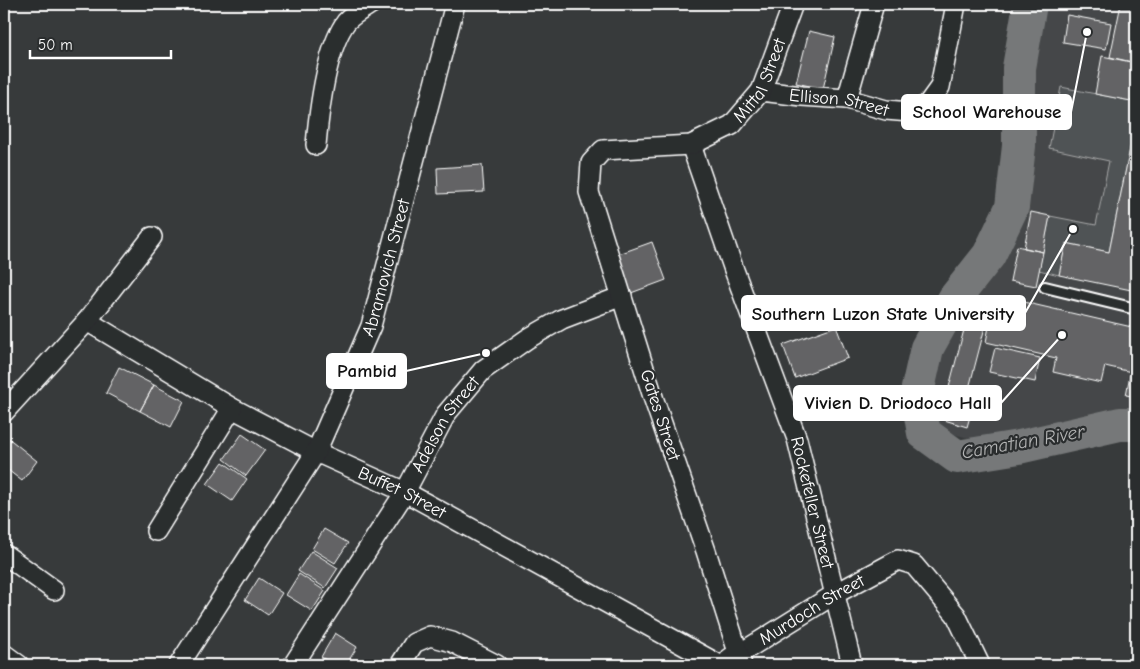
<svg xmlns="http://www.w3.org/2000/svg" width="1140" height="669" font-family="'Comic Neue',sans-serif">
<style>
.built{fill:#444748}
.green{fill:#505354;stroke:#a8a9aa}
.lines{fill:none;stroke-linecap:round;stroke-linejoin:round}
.river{stroke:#767879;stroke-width:34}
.building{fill:#636465;stroke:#fff}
.lane-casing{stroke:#fff;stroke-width:14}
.street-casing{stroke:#fff;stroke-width:22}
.lane{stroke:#2a2d2e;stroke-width:10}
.street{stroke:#2a2d2e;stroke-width:19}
.labels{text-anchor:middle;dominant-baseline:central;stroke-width:4.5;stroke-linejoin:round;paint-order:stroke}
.street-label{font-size:18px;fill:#fff;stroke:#2a2d2e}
.water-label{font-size:19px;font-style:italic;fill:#b4b5b5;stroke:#2a2d2e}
.leader{fill:none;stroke:#fff;stroke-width:2}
.callout-dot{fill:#fff;stroke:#2a2d2e;stroke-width:2}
.callout{fill:#fff;stroke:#fff;stroke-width:2}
.callout-label{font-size:19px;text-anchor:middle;font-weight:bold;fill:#111}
</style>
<rect width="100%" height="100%" fill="#373a3b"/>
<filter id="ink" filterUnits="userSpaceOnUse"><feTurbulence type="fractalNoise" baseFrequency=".02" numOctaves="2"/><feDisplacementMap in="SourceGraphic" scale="10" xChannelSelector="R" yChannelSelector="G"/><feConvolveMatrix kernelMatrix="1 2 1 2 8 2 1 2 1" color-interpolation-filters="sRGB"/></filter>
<g filter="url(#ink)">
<path class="built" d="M1040,4H1136V420H1121L972,439L931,428L924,413L923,394L936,345L952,315L992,262L1005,241L1014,217L1022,193L1030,132Z"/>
<path class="green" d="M1061,87L1136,102V119L1109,252L1066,243L1059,275L1039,270L1050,216L1096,225L1109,161L1049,148Z"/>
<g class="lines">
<path class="river" d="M1030,4L1019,68V146L1012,207L989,255L955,298L927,348L917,393L924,433L957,457L1019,447L1120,424H1136"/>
</g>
<path class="building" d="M833,4H859L857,11Z
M1121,4L1136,6V63L1110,57Z
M1067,15L1111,23L1106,49L1063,42Z
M809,31L835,37L823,89L796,83Z
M1102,56L1136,63V102L1095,94Z
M1136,119V252L1134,261H1136V291L1059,275L1066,243L1109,252Z
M482,165L484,192L438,194L437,168Z
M1031,212L1050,216L1043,252L1024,248Z
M652,242L666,280L631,293L616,255Z
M1017,246L1043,252L1036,286L1010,281Z
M1006,298L1136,328V373L1105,366L1101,383L1053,372L1056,358L986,342L992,311L1003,314Z
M972,299L991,304L967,396L948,391Z
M836,326L848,358L795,378L783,345Z
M995,348L1040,358L1035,382L989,372Z
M119,367L154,385L140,411L106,393Z
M1130,375L1136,377V397L1126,395Z
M154,385L184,401L171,427L140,411Z
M932,393L973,406L967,427L925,414Z
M242,434L265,450L246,476L224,459Z
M7,437L37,461L22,481L4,467V441Z
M223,462L247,479L232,501L207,484Z
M324,529L348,543L335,563L312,549Z
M311,551L338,568L325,588L298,571Z
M299,574L325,591L312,611L286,595Z
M259,578L282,593L268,615L245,600Z
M335,633L357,647L346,665H335L321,657Z"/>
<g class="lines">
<g class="lane-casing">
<path id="lane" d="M1045,287L1136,309"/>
</g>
<g class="street-casing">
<g id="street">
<path id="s1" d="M761,91L802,96L847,99L886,110L910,112L927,105L940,87L956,4"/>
<path d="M847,99L874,4"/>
<path d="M316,145C319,111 326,49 346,22C352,15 363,9 371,4"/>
<path id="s2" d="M691,145L734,270L797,439L852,665"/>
<path id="s3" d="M87,321L232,408L316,452L405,492L716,663"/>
<path d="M4,412L87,321L152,237"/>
<path d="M156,531L232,408"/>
<path d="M4,554L54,590"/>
<path d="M4,654L19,665"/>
<path id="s4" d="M730,658L739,654L835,594L898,560L914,565L956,615L980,665"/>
<path id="s5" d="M179,665L316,452L371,326L455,4"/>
<path id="s6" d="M293,665L405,492L446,414L483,370L527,339L562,319L622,296"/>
<path d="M400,665L414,643L430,636L452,642L497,665"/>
<path id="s7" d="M742,665L706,551L654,400L589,192L591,163L603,150L691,145L732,125L761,91L793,4"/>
</g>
</g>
<use href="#lane" class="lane"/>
<use href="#street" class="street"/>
</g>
</g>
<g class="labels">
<g class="street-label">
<text stroke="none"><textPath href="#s7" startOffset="731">Mittal Street</textPath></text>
<text stroke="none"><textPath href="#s1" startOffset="79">Ellison Street</textPath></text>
<text stroke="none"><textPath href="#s5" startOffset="451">Abramovich Street</textPath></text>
<text transform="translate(660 415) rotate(72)">Gates Street</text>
<text stroke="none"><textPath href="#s6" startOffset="285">Adelson Street</textPath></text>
<text stroke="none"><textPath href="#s3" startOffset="359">Buffet Street</textPath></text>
<text stroke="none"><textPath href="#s2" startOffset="378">Rockefeller Street</textPath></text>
<text stroke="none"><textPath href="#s4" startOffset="95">Murdoch Street</textPath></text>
</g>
<g class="water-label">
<text transform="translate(1023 442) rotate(-10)">Camatian River</text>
</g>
</g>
<path class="leader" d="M1087 32L1071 112M1073 229L1025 313M486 353L406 371M1062 335L1001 403"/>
<g class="callout-dot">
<circle cx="1087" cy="32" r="5"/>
<circle cx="1073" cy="229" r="5"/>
<circle cx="486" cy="353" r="5"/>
<circle cx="1062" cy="335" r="5"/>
</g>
<g class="callout">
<rect x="902" y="95" width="169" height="34" rx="5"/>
<rect x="742" y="296" width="283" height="34" rx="5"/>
<rect x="327" y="354" width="79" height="34" rx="5"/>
<rect x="794" y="386" width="207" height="34" rx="5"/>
</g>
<g class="callout-label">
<text x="987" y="118">School Warehouse</text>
<text x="883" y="320">Southern Luzon State University</text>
<text x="367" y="377">Pambid</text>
<text x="898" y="409">Vivien D. Driodoco Hall</text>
</g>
<rect width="1140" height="669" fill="none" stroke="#2a2d2e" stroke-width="20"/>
<rect x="10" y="10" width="1120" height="649" fill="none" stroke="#fff" stroke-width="2" filter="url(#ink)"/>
<path d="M30 50v8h141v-8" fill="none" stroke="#ffffff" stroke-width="2.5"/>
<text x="38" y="50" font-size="15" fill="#ffffff" stroke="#2a2d2e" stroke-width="4" paint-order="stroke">50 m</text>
</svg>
